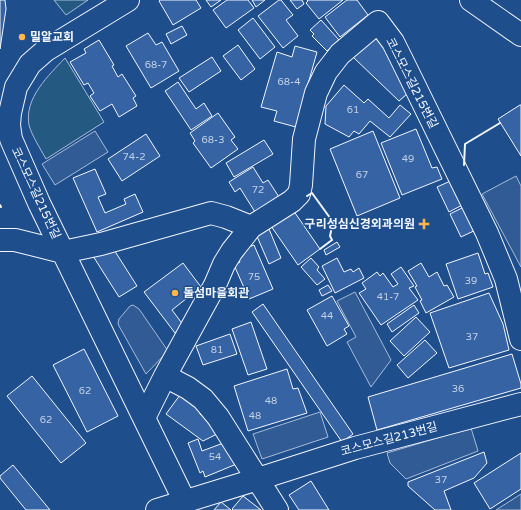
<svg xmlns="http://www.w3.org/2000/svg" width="521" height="510" font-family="'Varela Round','Noto Sans KR',sans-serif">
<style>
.green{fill:#245a82;stroke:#a8bbd7}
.parking{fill:#305b95;stroke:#a8bbd7}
.building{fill:#3563a3;stroke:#f2f6ff}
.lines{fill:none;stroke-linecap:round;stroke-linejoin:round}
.minor-casing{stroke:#f2f6ff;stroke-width:24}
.highway-casing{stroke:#f2f6ff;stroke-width:24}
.minor{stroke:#1f4e8c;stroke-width:22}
.highway{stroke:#1f4e8c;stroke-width:22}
.wall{stroke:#f2f6ff;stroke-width:2}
.poi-dot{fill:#ffb74d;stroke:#1f4e8c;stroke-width:1.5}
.labels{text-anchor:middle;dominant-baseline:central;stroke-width:3;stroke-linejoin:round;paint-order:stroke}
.number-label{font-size:10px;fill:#c3d1e8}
.poi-label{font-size:12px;font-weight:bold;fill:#f2f6ff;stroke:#1f4e8c;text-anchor:start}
.street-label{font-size:12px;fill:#f2f6ff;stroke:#1f4e8c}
</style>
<rect width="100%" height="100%" fill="#1f4e8c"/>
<path class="green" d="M54,0H88L66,15Z
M65,58L104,122L46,159C40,148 32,136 29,125C24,98 49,75 65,58Z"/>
<path class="parking" d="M95,131L108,152L55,185L42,164Z
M516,176L521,186V267L482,194Z
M355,292L391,360L371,387L347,342L356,337L337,301Z
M133,305L139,309L168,351L146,374L119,326L118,323L119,319L130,306Z
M320,412L328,437L262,459L253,434Z
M471,428L478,451L406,479L390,463L387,453Z
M521,494V510H496Z"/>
<path class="building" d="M0,0H5L6,9L0,49Z
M160,0H196L201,8L173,25L159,1Z
M206,0H221L211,7Z
M227,0H248L254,8L226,28L213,10Z
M252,0H265L256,7Z
M279,0H281L293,15L286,20L298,36L283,48L258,16Z
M290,0H302L304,4L297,9Z
M307,0H343L319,19L306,3L308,1Z
M347,0H357L368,15L340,37L325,17Z
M253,18L275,47L260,59L238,30Z
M321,20L339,40L327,51L312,36L314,34L310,30Z
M182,26L187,35L171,44L166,34Z
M148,33L156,45L162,42L179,71L151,88L126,46Z
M374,34L415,87L399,101L353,57Z
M99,40L114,65L112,66L118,77L122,74L136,96L133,98L137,106L119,117L112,104L100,111L90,96L94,93L88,83L84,85L70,62L86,53L84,49Z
M238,45L255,69L241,80L223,56Z
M295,46L317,52L296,127L274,121L277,111L261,107L277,52L292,57Z
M212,57L221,71L189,92L179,78Z
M178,82L196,109L204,103L212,116L191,130L165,91Z
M344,85L364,103L368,99L389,118L400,105L411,114L390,137L370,121L359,134L354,131L349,137L325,124L326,106Z
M520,105H521V156L498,119Z
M218,113L235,137L231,140L238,149L211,168L193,143L195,141L190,133Z
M416,129L432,168L437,167L442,179L402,195L381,143Z
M373,131L400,198L357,216L330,149Z
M146,134L160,156L122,181L108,159Z
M264,140L273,154L234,177L226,163Z
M253,167L263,183L268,180L279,197L255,212L240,188L235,192L229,182Z
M95,169L106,194L98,197L105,213L126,204L124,199L135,194L143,212L97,232L73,178Z
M455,179L466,203L449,212L437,187Z
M468,205L480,228L461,237L450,214Z
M293,210L320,249L298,265L271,226Z
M269,229L281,258L269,264L256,234Z
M337,242L340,247L326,255L324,250Z
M111,245L137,286L119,297L93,256Z
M254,245L273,289L249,299L234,265L240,262L238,258L243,256L241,250Z
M478,253L485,274L488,273L493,287L458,299L446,264Z
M311,258L319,267L317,270L325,279L317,285L301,267Z
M337,258L344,272L351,269L353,272L359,268L364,278L335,293L322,266Z
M183,263L201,287L172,310L184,326L175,333L144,292Z
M421,263L429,277L437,272L444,286L447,285L454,297L426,313L420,301L422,300L415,287L417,286L408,271Z
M401,267L414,286L409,288L418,300L381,325L359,293L366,289L362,283L377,272L380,276L383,273L393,287L398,284L391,274Z
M328,285L332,291L322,296L319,290Z
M489,293L503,324L509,350L449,368L430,313Z
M332,296L349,326L344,329L347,334L327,346L307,310Z
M263,304L353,434L342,442L252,312Z
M414,305L419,313L392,332L387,324Z
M416,317L430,332L404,356L390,341Z
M251,322L267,369L248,375L232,329Z
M230,334L237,354L203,365L196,346Z
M425,340L437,353L408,378L397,365Z
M84,349L118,416L87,432L53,365Z
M512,354L521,384V388L377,430L368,397Z
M287,369L293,389L298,388L307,413L248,431L234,386Z
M32,376L86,443L61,463L7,396Z
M180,395L202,411L200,414L211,422L209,425L219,433L203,441L166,414Z
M198,439L202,451L226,442L239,463L205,477L203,471L200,473L188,443Z
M484,452L487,463L474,478L444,491L451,510H435L408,486V482Z
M521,453V489L490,509L474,483Z
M13,465L50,510H26L0,478V476Z
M311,481L329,510H299L289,495Z
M243,496L261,510H233L232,509Z
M221,502L231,510H214Z"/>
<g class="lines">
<g class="minor-casing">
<path id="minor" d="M128,0L46,50L30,64L16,87L10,113L9,125L11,139L39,203L185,502
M0,240H15L63,252L101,244L211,213L226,217L251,227
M165,376L188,388L203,399L218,417L277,510
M144,418L165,376L215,285L224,264L232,251L251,227L292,201L299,194L301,185L304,139L316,93L326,72L340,54L378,22L393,42L401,58L487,233L506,279L521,339
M157,510L258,479L355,448L521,404"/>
</g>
<g class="highway-casing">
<path id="highway" d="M471,0L521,35"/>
</g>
<use href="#minor" class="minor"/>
<use href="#highway" class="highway"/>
<path class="wall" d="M464,165L465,144L500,123
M307,196L312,193L333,222L330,236L332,240L320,249
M0,205L1,207"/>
</g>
<g class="poi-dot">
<circle cx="22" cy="37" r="4"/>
<path d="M422 218h4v4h4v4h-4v4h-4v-4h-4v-4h4z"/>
<circle cx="175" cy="293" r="4"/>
</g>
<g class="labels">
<g class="number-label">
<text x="156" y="65">68-7</text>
<text x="289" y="82">68-4</text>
<text x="353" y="110">61</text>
<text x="213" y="140">68-3</text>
<text x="134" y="157">74-2</text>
<text x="408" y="159">49</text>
<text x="362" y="175">67</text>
<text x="258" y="190">72</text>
<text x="254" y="277">75</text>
<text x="471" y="281">39</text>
<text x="388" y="297">41-7</text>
<text x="327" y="316">44</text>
<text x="472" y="337">37</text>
<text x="217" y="350">81</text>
<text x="458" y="389">36</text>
<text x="85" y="391">62</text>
<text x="271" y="401">48</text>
<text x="255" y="416">48</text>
<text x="46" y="420">62</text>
<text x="215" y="457">54</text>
<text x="441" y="480">37</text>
</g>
<g class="poi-label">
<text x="30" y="37">밀알교회</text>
<text x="415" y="224" text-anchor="end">구리성심신경외과의원</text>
<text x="183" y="293">돌섬마을회관</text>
</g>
<g class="street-label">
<text transform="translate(412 83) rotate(63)">코스모스길215번길</text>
<text transform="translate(36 193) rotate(65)">코스모스길215번길</text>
<text transform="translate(389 439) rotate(-15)">코스모스길213번길</text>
</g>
</g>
</svg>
